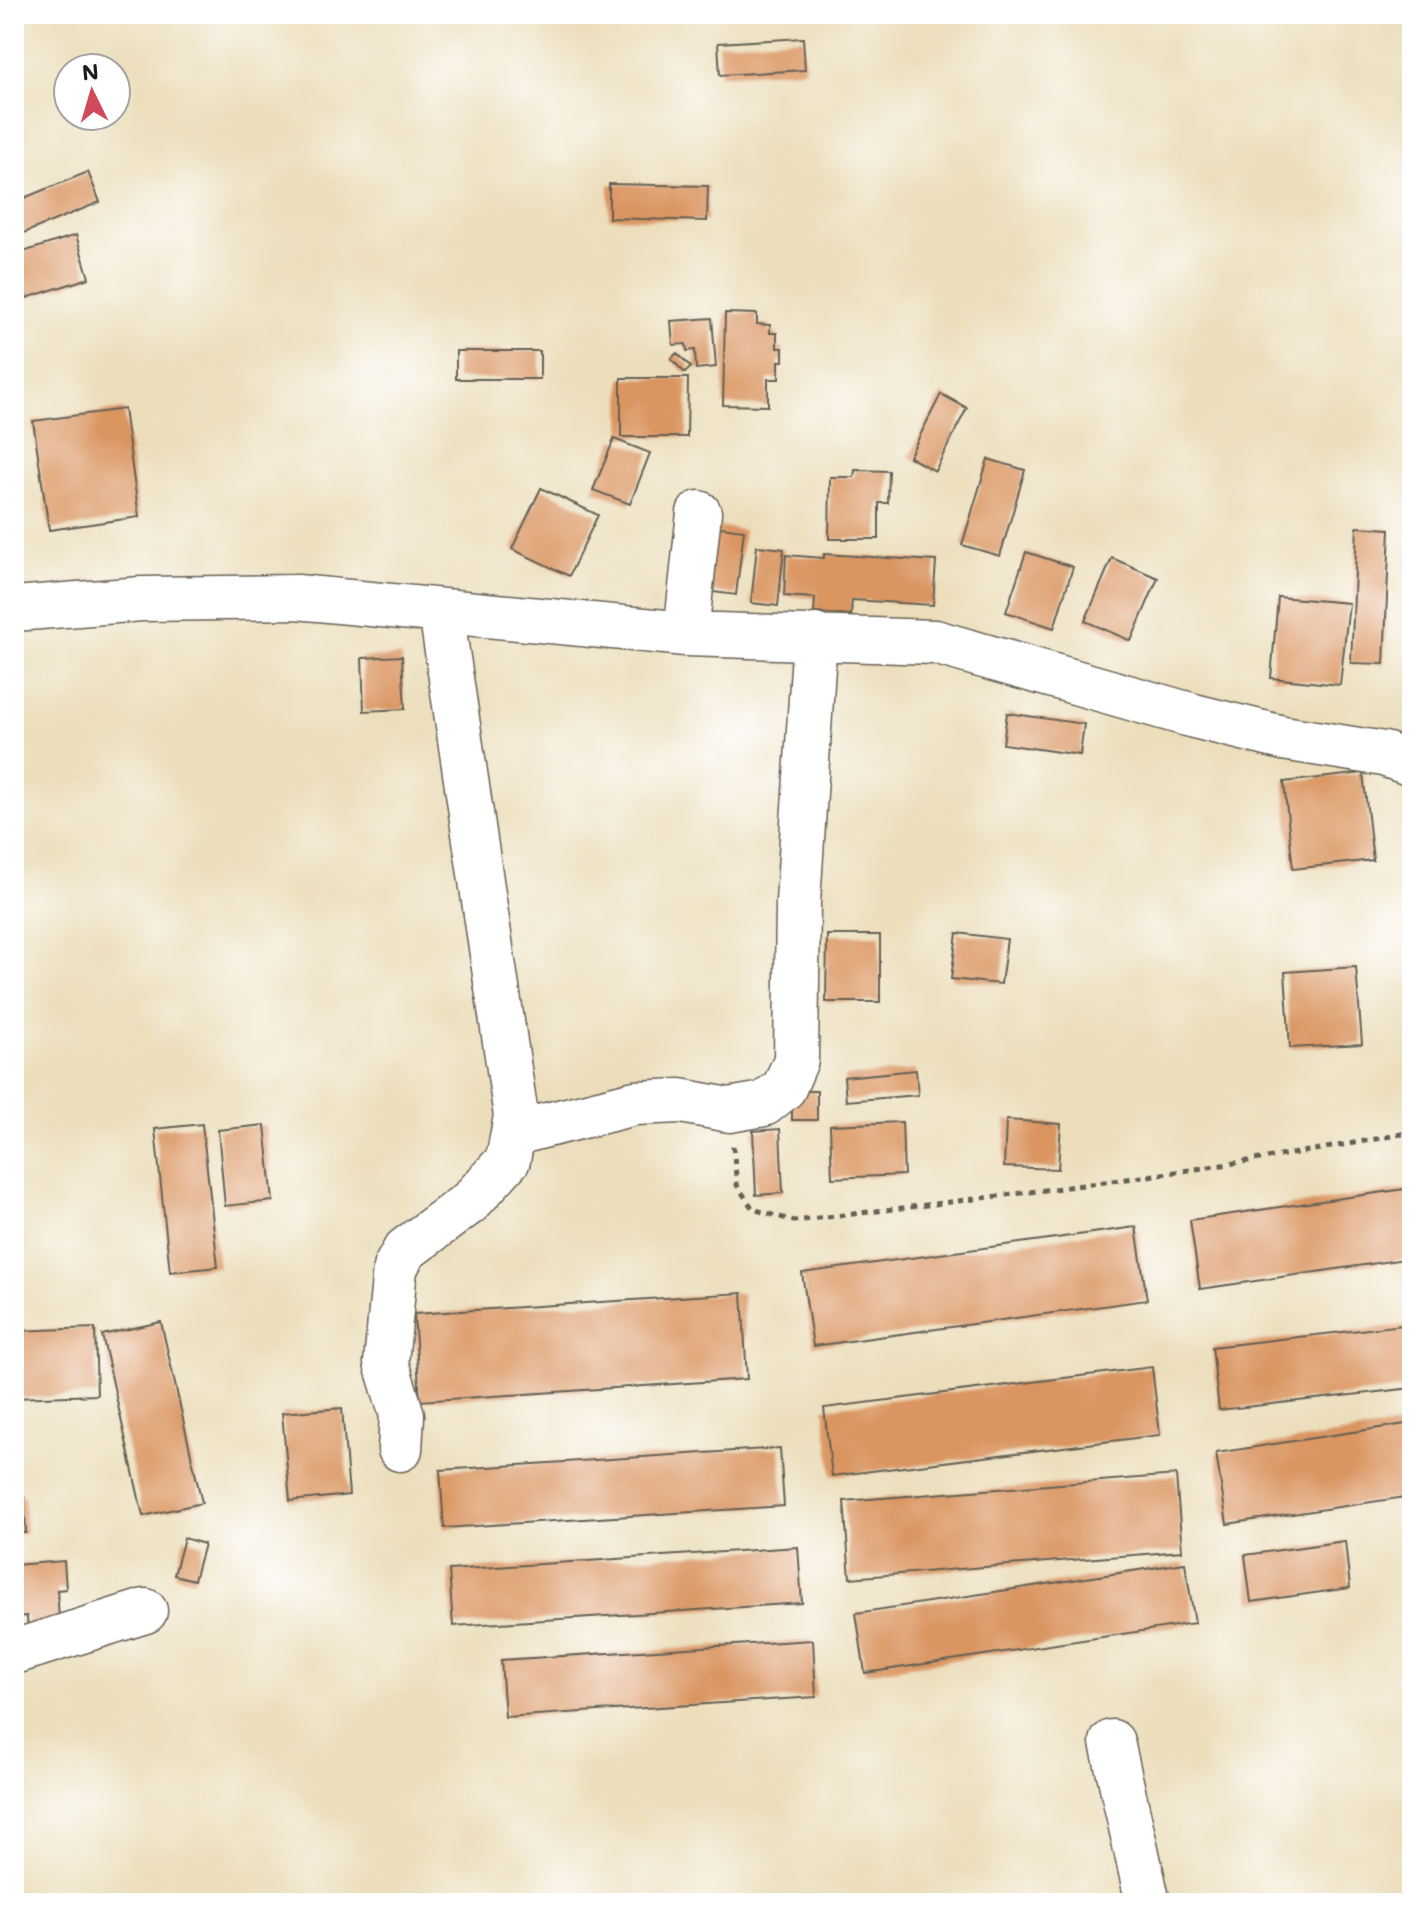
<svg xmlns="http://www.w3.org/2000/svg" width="1426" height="1917" font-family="Mali,sans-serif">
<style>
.building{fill:#da9561}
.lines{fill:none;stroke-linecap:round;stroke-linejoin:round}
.minor-casing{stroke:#656054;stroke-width:47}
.path{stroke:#656054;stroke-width:5;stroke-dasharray:6 6;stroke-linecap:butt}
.minor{stroke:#fff;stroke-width:44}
</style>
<rect width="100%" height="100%" fill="#fff"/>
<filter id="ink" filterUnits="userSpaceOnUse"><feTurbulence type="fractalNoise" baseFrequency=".0125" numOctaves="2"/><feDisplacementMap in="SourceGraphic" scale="16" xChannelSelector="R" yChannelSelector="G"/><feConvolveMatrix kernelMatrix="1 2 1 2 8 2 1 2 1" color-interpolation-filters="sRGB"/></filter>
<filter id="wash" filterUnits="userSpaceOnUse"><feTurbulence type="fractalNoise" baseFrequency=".006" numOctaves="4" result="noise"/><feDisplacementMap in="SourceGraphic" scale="32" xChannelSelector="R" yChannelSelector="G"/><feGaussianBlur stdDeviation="1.8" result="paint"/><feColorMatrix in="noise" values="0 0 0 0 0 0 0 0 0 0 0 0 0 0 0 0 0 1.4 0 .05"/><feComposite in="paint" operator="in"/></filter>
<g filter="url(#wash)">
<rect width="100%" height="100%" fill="#ecdebb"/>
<g id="blocks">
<path class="building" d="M803,38L805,70L720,75L718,43Z
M88,172L100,202L14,237V202Z
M609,184L708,186L707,221L609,218Z
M76,235L89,278L14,302V255Z
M725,313L757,314V324L770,325V333H777V348H783V361H779V379H768V406L723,405Z
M712,318L716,367L696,369L695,350L687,351L686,344L673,345L671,321Z
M456,351H540V379H456Z
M677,353L691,367L685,373L671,359Z
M621,378H688L687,437H621Z
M941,394L967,408L935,471L909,457Z
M124,409L139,517L49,530L33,421Z
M614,439L650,453L630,504L593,490Z
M988,459L1025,470L1000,556L962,545Z
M855,470L889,471L888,503H879V539H829L830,477H854Z
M541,488L598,515L569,576L512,549Z
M713,526L744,530L736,595L705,591Z
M1357,527L1390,529L1384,664L1351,663Z
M757,546L784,549L778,606L751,603Z
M1026,552L1073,567L1054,628L1006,612Z
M824,554L936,561L933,605L852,600L851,615L814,613L815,598L784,596L786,555L824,558Z
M1112,558L1158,578L1131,641L1085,621Z
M1278,597L1349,603L1340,685L1271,678Z
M402,656L405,709L364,711L362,658Z
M1007,713L1084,724L1080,755L1003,744Z
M1363,773L1373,860L1293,869L1284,782Z
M957,933L1007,939L1001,984L951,979Z
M827,935H880V1002H826Z
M1356,967L1362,1044L1290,1048L1285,972Z
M916,1070L918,1095L846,1101L844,1077Z
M792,1091H817V1120H792Z
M1006,1120L1061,1124L1058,1169L1004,1167Z
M902,1122L904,1175L832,1178L830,1125Z
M202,1124L218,1267L170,1272L155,1129Z
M265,1125L273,1201L225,1206L218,1130Z
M780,1129L783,1193L756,1195L753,1131Z
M1412,1188V1258L1200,1289L1190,1220Z
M1136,1227L1147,1300L813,1346L802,1273Z
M742,1293L747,1379L420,1401L414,1314Z
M161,1322L202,1503L143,1516L102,1335Z
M1412,1324V1388L1219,1410L1212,1347Z
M95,1328L97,1395L14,1398V1331Z
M1152,1367L1160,1435L832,1476L824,1408Z
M342,1408L349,1495L290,1501L282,1413Z
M1412,1423V1496L1227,1524L1216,1453Z
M780,1448L784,1506L444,1528L440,1470Z
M1176,1475L1182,1551L850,1578L844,1501Z
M24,1495L26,1533H14V1496Z
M184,1538L204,1544L194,1580L174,1575Z
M1345,1541L1350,1588L1251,1602L1245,1555Z
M798,1547L802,1603L453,1626L449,1570Z
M64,1561L66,1589L57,1590L60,1632L28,1634L27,1616L14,1617V1565Z
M1185,1563L1195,1623L865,1673L856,1613Z
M813,1640L816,1697L505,1717L501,1660Z"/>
</g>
</g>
<g filter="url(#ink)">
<use href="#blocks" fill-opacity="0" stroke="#656054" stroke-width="2"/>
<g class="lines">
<g class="minor-casing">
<path id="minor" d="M14,609L142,599L297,597L686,634L935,642L1194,716L1283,738L1384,754L1412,764
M686,634L699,513
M515,1133L635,1103L681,1101L729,1110L764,1104L784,1088L796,1060L798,902L815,636
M400,1449L402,1415L386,1363L395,1268L405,1250L470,1202L508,1160L516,1116L441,611
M14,1652L145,1611
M1112,1742L1148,1903"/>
</g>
<path class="path" d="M733,1146L737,1185L753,1209L794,1221C1001,1196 1208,1172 1412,1132"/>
<use href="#minor" class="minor"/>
</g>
</g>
<rect width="1426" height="1917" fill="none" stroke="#fff" stroke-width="48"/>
<g transform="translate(92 92) rotate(355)"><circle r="38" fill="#ffffff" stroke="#a4a4a4" stroke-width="2"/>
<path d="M0-6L14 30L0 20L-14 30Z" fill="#d1495b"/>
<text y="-12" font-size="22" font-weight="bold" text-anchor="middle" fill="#1c1c1c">N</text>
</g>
</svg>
